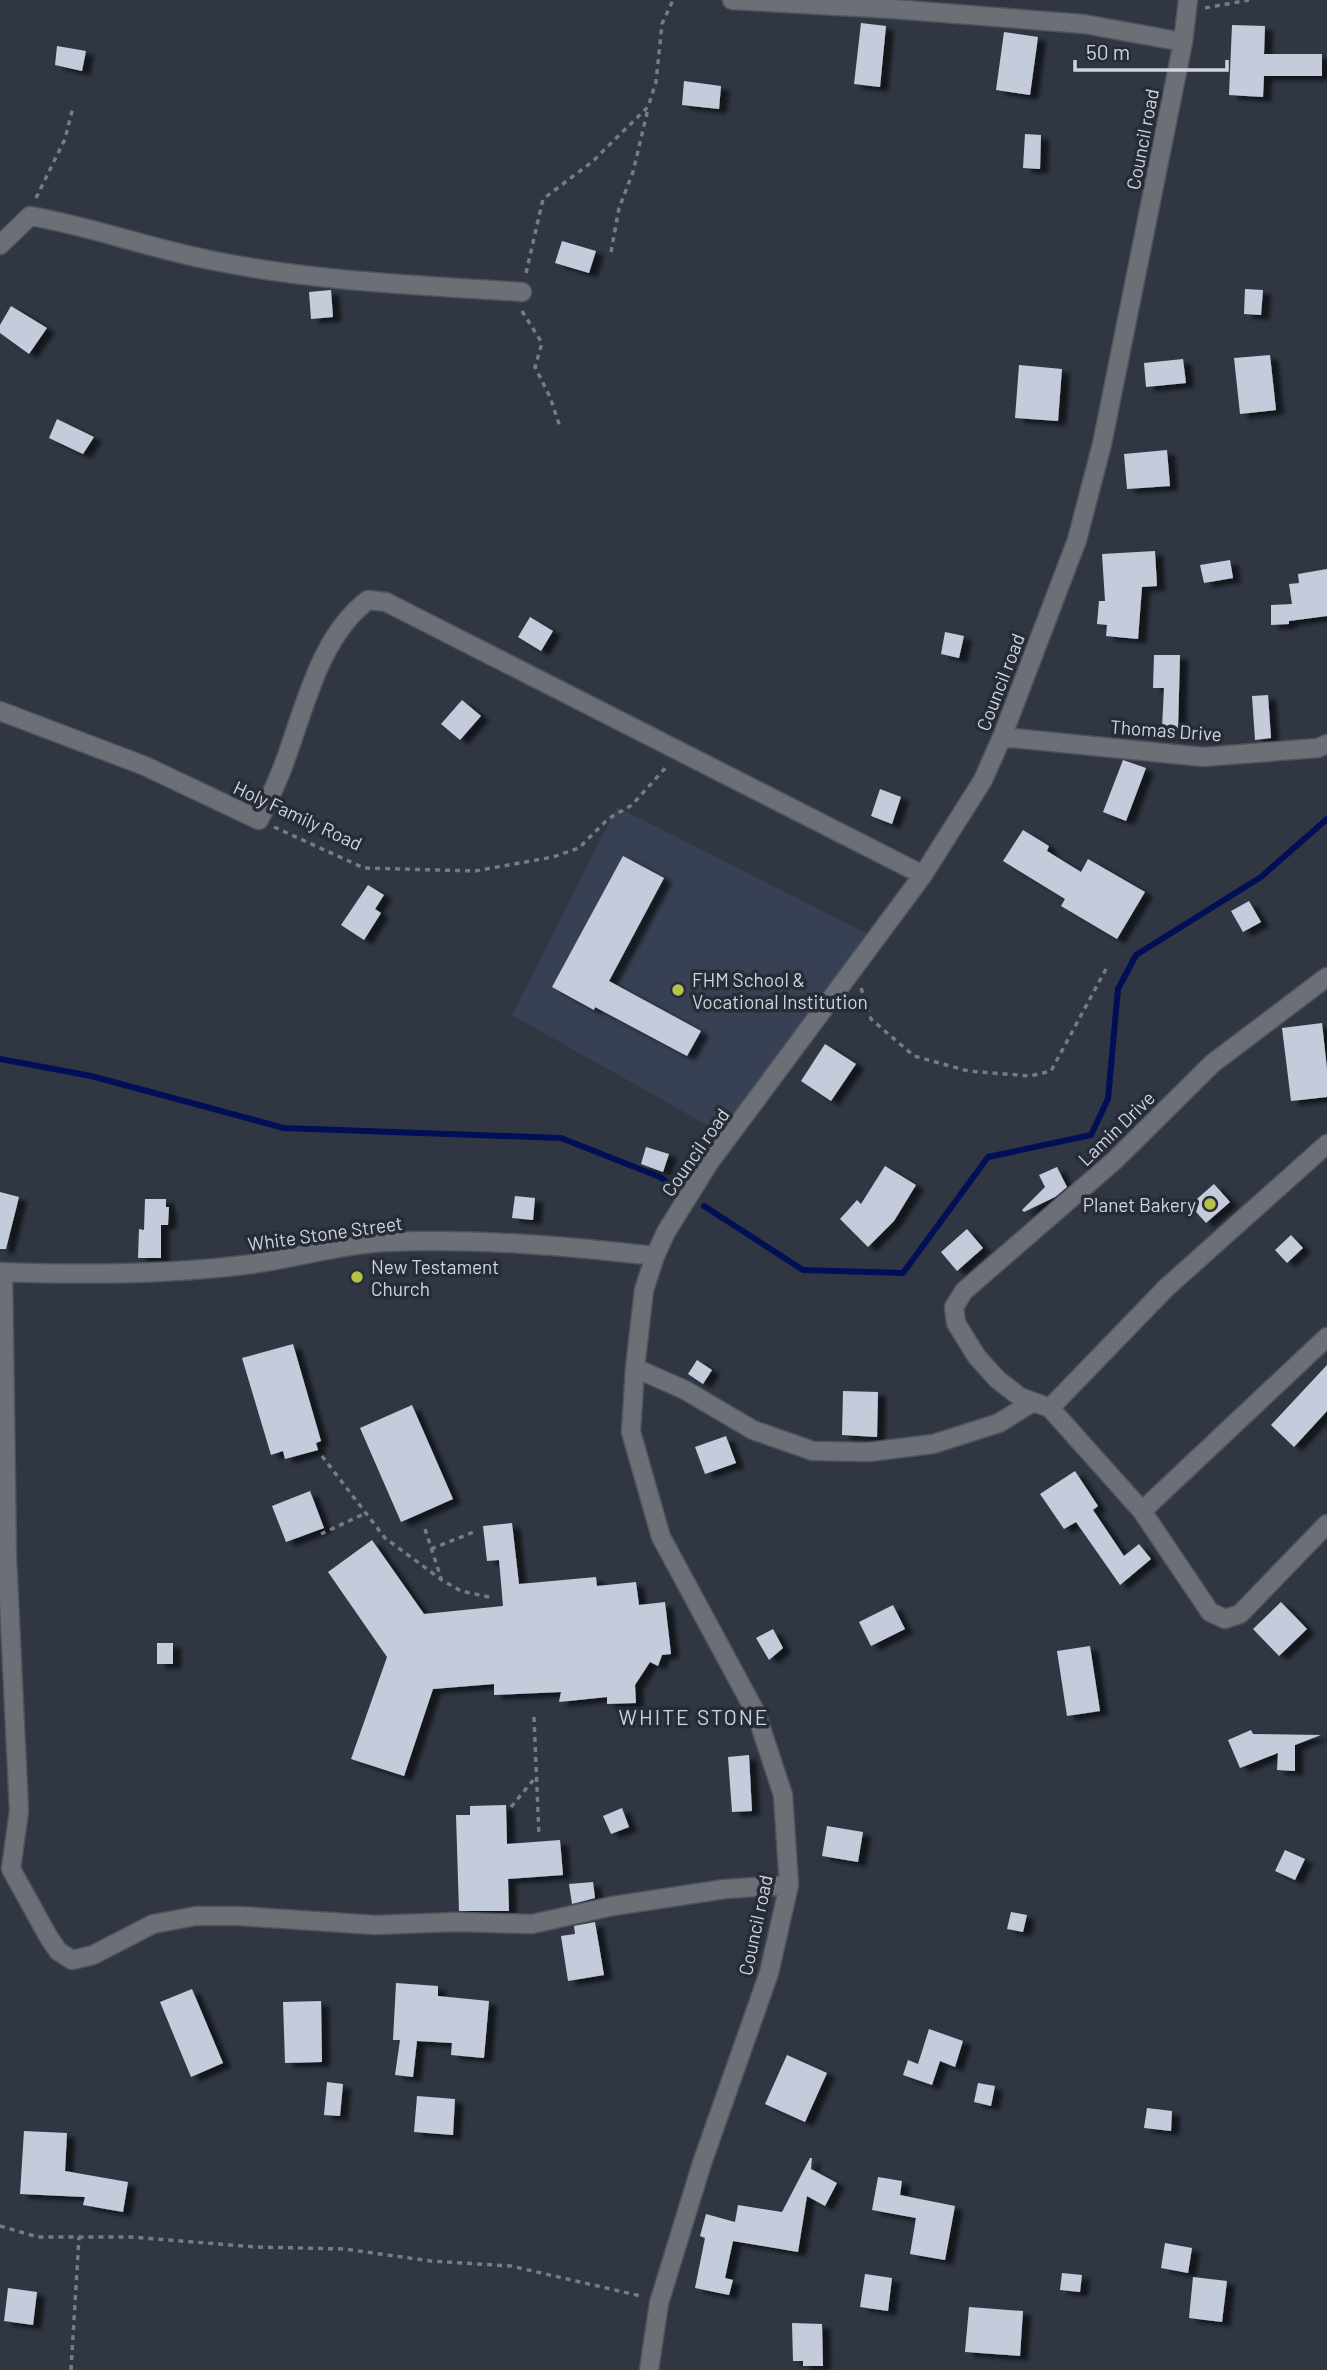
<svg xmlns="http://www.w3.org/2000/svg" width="1327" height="2370" font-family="Barlow,sans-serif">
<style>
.built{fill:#374153}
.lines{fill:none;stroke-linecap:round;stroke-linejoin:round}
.stream{stroke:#000f56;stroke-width:6}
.building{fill:#c4ccdc;filter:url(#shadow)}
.minor-casing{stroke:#4d535f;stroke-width:21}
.path{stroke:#767c86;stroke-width:3.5;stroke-dasharray:5 5;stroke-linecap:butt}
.minor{stroke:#6c6f75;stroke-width:18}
.poi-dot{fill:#b7c147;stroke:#262d39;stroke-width:2.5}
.labels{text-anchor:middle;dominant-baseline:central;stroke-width:7;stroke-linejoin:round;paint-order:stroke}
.street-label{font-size:19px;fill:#d0d4dc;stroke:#262d39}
.poi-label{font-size:19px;fill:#d0d4dc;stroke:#262d39;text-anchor:start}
.neighbourhood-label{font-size:21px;letter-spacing:2px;fill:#d0d4dc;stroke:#262d39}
</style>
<defs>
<filter id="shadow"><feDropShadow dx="8" dy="4.5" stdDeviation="2" flood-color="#0009"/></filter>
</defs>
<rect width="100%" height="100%" fill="#303743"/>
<path class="built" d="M617,807L870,935L723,1134L512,1015Z"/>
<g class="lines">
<path class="stream" d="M0,1059L91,1076L284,1128L561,1138L660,1177L674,1187
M704,1206L803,1270L903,1273L988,1157L1091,1135L1108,1099L1118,989L1136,955L1261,877L1327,819"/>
</g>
<path class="building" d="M861,23L886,26L880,87L854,84Z
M1232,25L1265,26L1264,54H1322V76H1264L1263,97L1229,95Z
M1004,32L1038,37L1030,95L996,90Z
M57,46L86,51L82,71L55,65Z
M684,81L721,86L719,109L682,105Z
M1025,134L1041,135L1040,169L1023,168Z
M562,241L596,251L589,273L555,263Z
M1245,289L1263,290L1261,315L1244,314Z
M331,290L333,317L311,319L309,292Z
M11,306L47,328L29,354L0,333V325Z
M1270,355L1276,410L1240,414L1234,358Z
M1183,359L1186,383L1146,387L1144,363Z
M1019,365L1062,369L1058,421L1015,418Z
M57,419L94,437L83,454L49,438Z
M1167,450L1170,486L1127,489L1124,454Z
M1155,551L1157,586L1142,587L1138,639L1106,636L1107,625L1097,624L1099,601H1105L1102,554Z
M1230,560L1233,578L1204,583L1200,565Z
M1327,569V616L1289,621V624L1271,625V605L1292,604L1289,584L1299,583L1298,574Z
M530,617L553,631L541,651L518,637Z
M945,632L964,636L959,658L941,654Z
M1154,655H1180L1178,729L1162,728L1164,688H1153Z
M1268,695L1271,738L1255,740L1252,696Z
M462,700L481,716L460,740L441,724Z
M1123,760L1146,768L1126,821L1103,812Z
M880,789L901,797L892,824L871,816Z
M1023,830L1049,846L1047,851L1081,872L1088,859L1145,892L1117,939L1061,906L1065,899L1003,861Z
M623,856L664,878L609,981L701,1031L687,1056L595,1007L594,1010L552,987Z
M368,885L384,895L375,909L381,913L364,940L341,925Z
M1249,901L1261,922L1243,932L1231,911Z
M1322,1023L1327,1069V1097L1291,1101L1282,1028Z
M825,1044L856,1064L831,1101L801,1081Z
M646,1147L669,1154L663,1172L641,1164Z
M885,1166L916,1185L894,1221L868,1247L840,1219L857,1200L861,1204Z
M1057,1167L1067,1187L1055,1197L1024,1212L1022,1210L1045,1187L1039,1175Z
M1214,1184L1230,1202L1206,1223L1190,1205Z
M0,1192L19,1197L6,1249H0Z
M515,1196L535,1198L533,1220L512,1218Z
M145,1199H166V1207H169L168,1225H161V1258H138L139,1229L144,1230Z
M967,1229L983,1248L957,1271L941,1252Z
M1291,1235L1303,1248L1287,1263L1275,1250Z
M293,1344L321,1441L316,1443L318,1450L285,1459L283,1451L271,1455L242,1358Z
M697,1360L712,1370L703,1384L688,1374Z
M1327,1365V1411L1294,1447L1271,1425Z
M843,1391L878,1392L877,1437L842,1435Z
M412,1405L453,1499L401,1522L360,1428Z
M726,1436L736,1463L705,1474L695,1447Z
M1075,1471L1098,1506L1093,1510L1124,1556L1139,1544L1151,1559L1120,1585L1076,1522L1064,1529L1040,1494Z
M310,1491L324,1528L286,1542L272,1506Z
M512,1523L519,1584L596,1577L597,1586L636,1582L639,1605L665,1602L671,1654L662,1655L658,1666L650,1662L635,1685L636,1703L607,1704V1697L559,1702L561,1692L494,1695V1684L433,1689L404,1776L351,1759L387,1657L328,1572L372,1540L424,1614L503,1606L499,1560L487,1561L483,1526Z
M1281,1602L1307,1629L1279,1656L1253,1629Z
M893,1605L905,1629L871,1646L859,1622Z
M773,1629L783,1648L769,1660L756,1638Z
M157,1643H173V1664H157Z
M1090,1646L1100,1711L1067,1716L1057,1651Z
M1251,1730L1253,1734L1321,1735L1295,1745V1771L1277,1770L1278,1753L1240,1768L1228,1740Z
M749,1755L752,1811L732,1812L728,1757Z
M506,1805L507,1844L560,1840L563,1875L508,1879L509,1911H459L456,1815H470V1806Z
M622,1808L629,1827L611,1834L603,1816Z
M827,1826L863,1832L858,1862L822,1856Z
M1285,1850L1305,1859L1295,1880L1275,1871Z
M593,1882L595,1898L572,1904L569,1884Z
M1011,1912L1027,1915L1023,1932L1007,1929Z
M595,1922L604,1975L568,1981L561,1936L575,1934L574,1926Z
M396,1983L438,1986V1996L489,2001L484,2058L451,2055L452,2043L417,2041L413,2077L395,2075L400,2040H393Z
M192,1989L223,2063L191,2077L160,2002Z
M321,2001L322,2062L285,2063L283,2002Z
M929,2029L963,2041L955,2067L940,2061L932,2085L903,2075L908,2060L918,2064Z
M787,2055L827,2073L805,2122L765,2104Z
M327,2082L343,2084L340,2116L324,2115Z
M978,2083L995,2086L991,2106L974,2102Z
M417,2096L455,2099L453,2135L414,2132Z
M1147,2108L1172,2111L1171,2131L1144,2128Z
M24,2131L67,2133L65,2171L128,2182L123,2212L83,2205L85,2197L20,2194Z
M810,2158H812L811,2169L837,2183L825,2206L807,2196L798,2252L733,2241L725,2278L733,2280L729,2295L695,2288L705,2238L700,2236L706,2214L735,2222L738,2205L782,2212Z
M878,2177L902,2181L900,2195L955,2206L945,2260L910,2254L916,2218L872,2210Z
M1165,2243L1192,2248L1188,2273L1161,2268Z
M1062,2273L1082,2275L1080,2292L1060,2290Z
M865,2274L892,2278L888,2311L860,2307Z
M1193,2277L1227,2281L1222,2322L1189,2318Z
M8,2288L37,2292L33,2325L4,2321Z
M969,2307L1023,2311L1020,2356L965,2352Z
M792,2323L822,2324L823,2366H803V2361H793Z"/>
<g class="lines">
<g class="minor-casing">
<path id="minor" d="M732,0L893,9L1084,24L1183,42
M0,245L30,216C89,226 146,247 205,259C309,281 417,285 522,292
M0,711L145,766L259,820C268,801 278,781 285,761C305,707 320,636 368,600L386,602L923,875
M1002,737L1203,757L1318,748L1327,744
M1327,977L1213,1063L1114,1161L964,1291L954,1307L956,1323L977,1357L998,1380L1020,1397L1050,1408L1142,1511L1210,1612L1225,1619L1240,1614L1327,1524
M0,1272C81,1275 163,1275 244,1265C289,1260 340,1244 385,1242C475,1238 566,1246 655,1256
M3,1272L7,1558L19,1811L11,1869L48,1936L58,1951L72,1960L93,1955L153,1924L196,1916H239L375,1925L455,1922L532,1924L613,1906L725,1889L789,1885
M635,1368L685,1390L753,1430L813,1451L869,1452L933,1444L999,1423L1033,1402
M1050,1408L1166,1288L1327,1144
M1142,1511L1327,1337
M649,2370L659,2303L702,2163L769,1973L789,1885L783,1795L756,1713L661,1537L631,1432L635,1368L644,1290L655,1256L666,1232L709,1163L923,875L983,780L1002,737L1077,540L1102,444L1183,42L1188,0"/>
</g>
<path class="path" d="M1205,8L1249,0
M36,198L65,139L73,107
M611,252L619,208L633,172L648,109
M526,273L543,199L592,162L648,107L656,82L662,24L673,0
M522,311L542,343L535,367L550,397L560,427
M274,827L364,868L475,871L553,857L579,848L608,819L632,805L668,765
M861,988L871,1019L914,1056L968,1071L1030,1076L1051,1071L1106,969
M322,1456L385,1538L442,1580L461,1591L489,1597
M425,1529L441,1578
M321,1534L366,1513
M431,1549L476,1531
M534,1717L539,1836
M511,1807L535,1778
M0,2226L38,2237H131L256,2247L344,2249L431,2261L511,2266L641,2296
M71,2370L79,2237"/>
<use href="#minor" class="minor"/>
</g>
<g class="poi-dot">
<circle cx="678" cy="990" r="7"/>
<circle cx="1210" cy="1204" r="7"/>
<circle cx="357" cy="1277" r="7"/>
</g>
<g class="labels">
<g class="street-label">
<text transform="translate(1142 139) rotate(-79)">Council road</text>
<text transform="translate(1000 682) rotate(-69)">Council road</text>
<text transform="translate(1166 730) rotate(4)">Thomas Drive</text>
<text transform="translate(298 815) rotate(25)">Holy Family Road</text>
<text transform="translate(1116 1128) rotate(-44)">Lamin Drive</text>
<text transform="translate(695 1152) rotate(-55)">Council road</text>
<text transform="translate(325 1233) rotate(-8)">White Stone Street</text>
<text transform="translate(755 1925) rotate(-78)">Council road</text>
</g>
<g class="poi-label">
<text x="692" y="979">FHM School &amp;<tspan x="692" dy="22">Vocational Institution</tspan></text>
<text x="1196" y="1204" text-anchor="end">Planet Bakery</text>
<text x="371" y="1266">New Testament<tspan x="371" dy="22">Church</tspan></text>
</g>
<g class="neighbourhood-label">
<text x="694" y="1716">WHITE STONE</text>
</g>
</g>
<path d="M1075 60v10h152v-10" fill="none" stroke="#d0d4dc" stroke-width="3.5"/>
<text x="1086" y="60" font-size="21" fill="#d0d4dc" stroke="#262d39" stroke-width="5" paint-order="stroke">50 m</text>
</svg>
